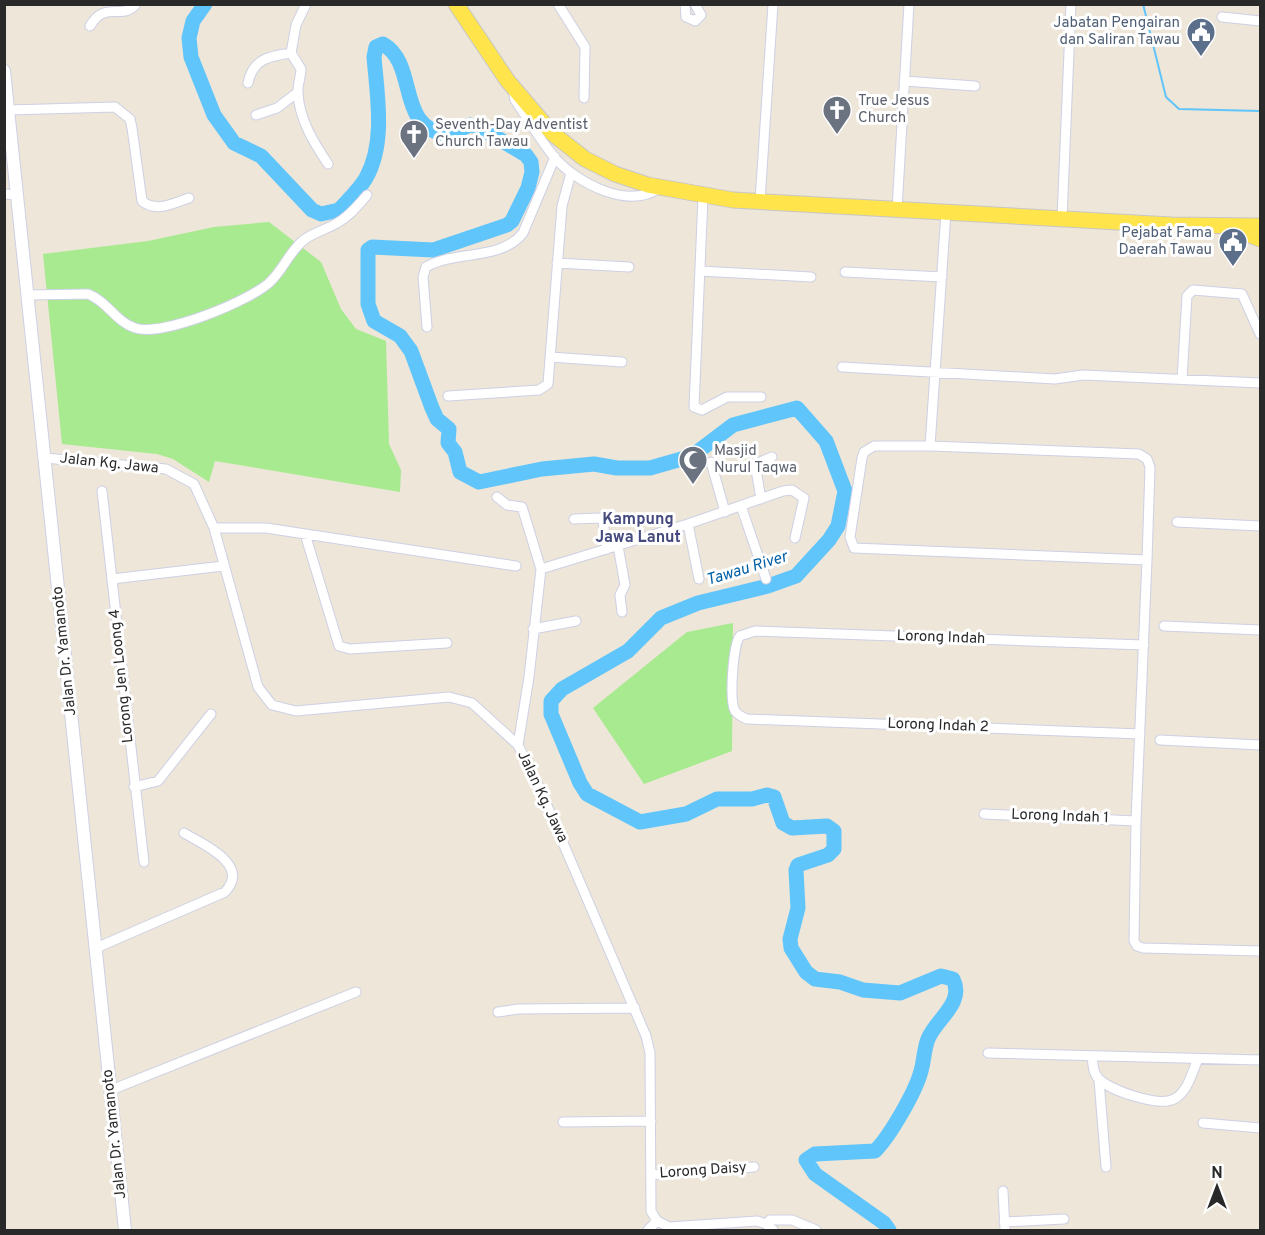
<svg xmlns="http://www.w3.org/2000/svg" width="1265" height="1235" font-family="Overpass,sans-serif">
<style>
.green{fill:#a7ea8f}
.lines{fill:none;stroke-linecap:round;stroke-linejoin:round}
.stream{stroke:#60c5fb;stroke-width:2}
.river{stroke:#60c5fb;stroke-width:15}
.minor-casing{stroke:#ced0e4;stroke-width:11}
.tertiary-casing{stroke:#ced0e4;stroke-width:14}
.primary-casing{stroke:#c7c7c7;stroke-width:17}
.minor{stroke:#fff;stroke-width:9}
.tertiary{stroke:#fff;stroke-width:12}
.primary{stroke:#ffe44c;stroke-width:15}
.labels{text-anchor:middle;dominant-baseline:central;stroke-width:6;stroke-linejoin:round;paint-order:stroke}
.service-label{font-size:15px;fill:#4e5e75;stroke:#fff;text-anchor:end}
.worship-label{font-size:15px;fill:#5b616d;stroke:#fff;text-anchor:start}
.street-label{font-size:15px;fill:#292929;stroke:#fff}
.neighbourhood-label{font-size:16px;font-weight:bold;fill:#454a7e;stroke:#fff}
.water-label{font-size:16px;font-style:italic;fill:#0060a6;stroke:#fff}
</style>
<rect width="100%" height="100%" fill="#ede6d9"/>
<path class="green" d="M269,222L321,262L341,309L356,329L386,341L389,444L401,470L400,492L215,461L209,482L173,459L157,454L62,444L43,254L148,241L214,227Z
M733,623L732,751L644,784L593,708L687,632Z"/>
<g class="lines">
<path class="stream" d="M1143,4L1166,97L1179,109L1260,111"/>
<path class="river" d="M205,4L193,21L189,38L191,57L214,115L234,143L261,156L312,210L321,214L339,210C348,200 359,190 366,178C386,143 377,94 374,57L376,47L383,44C419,65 395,128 448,135L470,125L479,127L526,155L531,162L532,172L528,188L512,221L507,225L433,250L372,247L368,250V304L374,321L400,336L411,351L432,408L437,419L449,429L448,443L455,452L460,472L479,482L542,469L594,464L617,468H650L692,456L733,425L797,408L826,441L845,491L838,526L829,540L796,576L768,586L698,603L661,618L628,651L562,689L551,701V714L580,783L587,794L640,822L686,814L717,799H752L767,795L774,797L783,823L792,828L827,826L834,831V849L828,855L798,865L796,870L798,908L790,939L791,948L806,972L815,979L840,982L863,990L900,993L941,976L953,979C965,1003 936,1019 928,1039C924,1049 924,1061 921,1071C916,1091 890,1136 875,1151L815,1154L806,1160L815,1174L884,1223L889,1230"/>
<g class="minor-casing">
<path id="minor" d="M306,4L296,25L291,53L301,69C301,77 297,85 298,93C299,119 314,143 328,164
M558,4L585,47L584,98
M685,4L686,17L695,21L701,15L695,4
M1222,17L1260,21
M90,26C105,0 123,21 136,4
M904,81L975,86
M248,83C253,59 269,56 291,53
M514,95L515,100C528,119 540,140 555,158C577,183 628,210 659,188
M9,110L115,107L130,119L132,128L142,201C156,213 174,203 189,198
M256,115L277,108L298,92
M4,194L17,195
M703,197L694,407L702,410L727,397H761
M760,201L773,4
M897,209L909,4
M1062,218L1071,4
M557,263L629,267
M700,271L811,277
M845,272L942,277
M28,295L88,294C107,301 116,322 135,328C162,337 250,301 270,282C284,269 290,250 305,239C315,232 327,229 337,223C350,216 358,205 367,195
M427,327L423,277L426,267C455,250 501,261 523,233L555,157
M550,357L622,362
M842,367L1055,379L1083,375L1260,383
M1182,379L1187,296L1193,290L1242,294L1260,334
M448,396L539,390L548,384L562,206L571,173
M874,446H930L1139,454L1147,459L1150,467L1147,560L854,548L850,537L862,458L864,452Z
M930,446L946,212
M45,458L166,469L194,484L214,528L258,687L272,705L296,711L449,697L472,703L518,745L542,794L646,1036L650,1053L651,1211L657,1221L669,1227L757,1221L766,1224L773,1230
M711,462L725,512
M102,491L144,862
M497,497L507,505L522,507L541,569L529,677L518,745
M761,499L755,464L772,457
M741,506L766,579
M574,519L599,518L603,521L607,549
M1177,522L1260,526
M688,524L699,579
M214,528H266L516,566
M305,534L339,646L350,649L447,643
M618,546L625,585L620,595L622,612
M1147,560L1136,821L1134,941L1137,946L1143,948L1260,951
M541,569L688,524L783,491L792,490L804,498L795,538
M112,579L223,566
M1164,626L1260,630
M533,629L576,621
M1140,734L747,719C742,717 738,715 735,711C729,700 733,645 740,636L755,631L1144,645
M1160,740L1260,745
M134,787L158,781L211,714
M984,814L1136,821
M96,948L225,892C251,864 202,844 184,833
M498,1012L518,1009L635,1008
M988,1053L1260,1060
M1092,1057C1093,1064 1093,1074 1099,1079C1111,1091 1159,1107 1174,1099C1188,1092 1192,1072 1198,1059
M1099,1080L1106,1167
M111,1090L356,992
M563,1122L651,1121
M1203,1123L1260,1128
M651,1175L754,1167
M1003,1191L1005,1230
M1004,1222L1064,1219
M766,1224L770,1220H792L816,1230
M648,1230L657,1221"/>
</g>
<g class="tertiary-casing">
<path id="tertiary" d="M4,71L125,1230"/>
</g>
<g class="primary-casing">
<path id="primary" d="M456,4L507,80L552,133L585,159L615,174L648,185L733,200L1171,225L1260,226
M1248,234L1260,239"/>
</g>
<use href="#minor" class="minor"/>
<use href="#tertiary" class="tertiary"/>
<use href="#primary" class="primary"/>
</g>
<defs>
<g id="civic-pin" transform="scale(1.5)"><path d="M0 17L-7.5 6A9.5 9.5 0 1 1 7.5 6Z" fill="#5c6f8a" stroke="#fff"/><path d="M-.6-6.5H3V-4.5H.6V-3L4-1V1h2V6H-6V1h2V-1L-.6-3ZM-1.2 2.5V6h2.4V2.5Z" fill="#fff"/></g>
<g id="church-pin" transform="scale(1.5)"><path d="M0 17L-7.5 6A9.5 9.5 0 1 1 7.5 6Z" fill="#6b7280" stroke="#fff"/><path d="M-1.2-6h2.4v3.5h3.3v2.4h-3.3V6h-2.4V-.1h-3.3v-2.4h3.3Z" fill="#fff"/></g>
<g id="mosque-pin" transform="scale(1.5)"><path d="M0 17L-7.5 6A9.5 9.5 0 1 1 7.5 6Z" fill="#6b7280" stroke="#fff"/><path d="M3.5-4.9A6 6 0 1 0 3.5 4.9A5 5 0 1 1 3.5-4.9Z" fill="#fff"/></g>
</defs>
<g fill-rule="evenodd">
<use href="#civic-pin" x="1201" y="32"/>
<use href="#church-pin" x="837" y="110"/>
<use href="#church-pin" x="414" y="134"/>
<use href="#civic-pin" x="1233" y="242"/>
<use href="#mosque-pin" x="693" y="460"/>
</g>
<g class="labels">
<g class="service-label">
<text x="1180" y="23">Jabatan Pengairan<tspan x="1180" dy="17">dan Saliran Tawau</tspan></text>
<text x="1212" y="233">Pejabat Fama<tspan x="1212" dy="17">Daerah Tawau</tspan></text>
</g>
<g class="worship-label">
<text x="858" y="101">True Jesus<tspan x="858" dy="17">Church</tspan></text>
<text x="435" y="125">Seventh-Day Adventist<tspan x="435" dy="17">Church Tawau</tspan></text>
<text x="714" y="451">Masjid<tspan x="714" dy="17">Nurul Taqwa</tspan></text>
</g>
<g class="street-label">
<text transform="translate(109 464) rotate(6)">Jalan Kg. Jawa</text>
<text transform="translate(941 638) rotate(2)">Lorong Indah</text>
<text transform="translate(65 651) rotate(-96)">Jalan Dr. Yamanoto</text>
<text transform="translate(122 676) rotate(-96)">Lorong Jen Loong 4</text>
<text transform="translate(938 726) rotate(2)">Lorong Indah 2</text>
<text transform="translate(542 797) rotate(65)">Jalan Kg. Jawa</text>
<text transform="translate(1060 817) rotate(2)">Lorong Indah 1</text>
<text transform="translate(115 1134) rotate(-96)">Jalan Dr. Yamanoto</text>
<text transform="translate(703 1171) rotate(-4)">Lorong Daisy</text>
</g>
<g class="neighbourhood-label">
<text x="638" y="520">Kampung<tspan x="638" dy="18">Jawa Lanut</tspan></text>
</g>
<g class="water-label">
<text transform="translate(747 569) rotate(-17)">Tawau River</text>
</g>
</g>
<rect width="1265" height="1235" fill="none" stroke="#292929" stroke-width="12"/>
<g transform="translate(1217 1187)" stroke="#ffffff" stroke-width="4.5" paint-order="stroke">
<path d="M0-4.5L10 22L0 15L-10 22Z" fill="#292929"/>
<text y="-9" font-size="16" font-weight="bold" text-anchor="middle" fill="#292929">N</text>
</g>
</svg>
